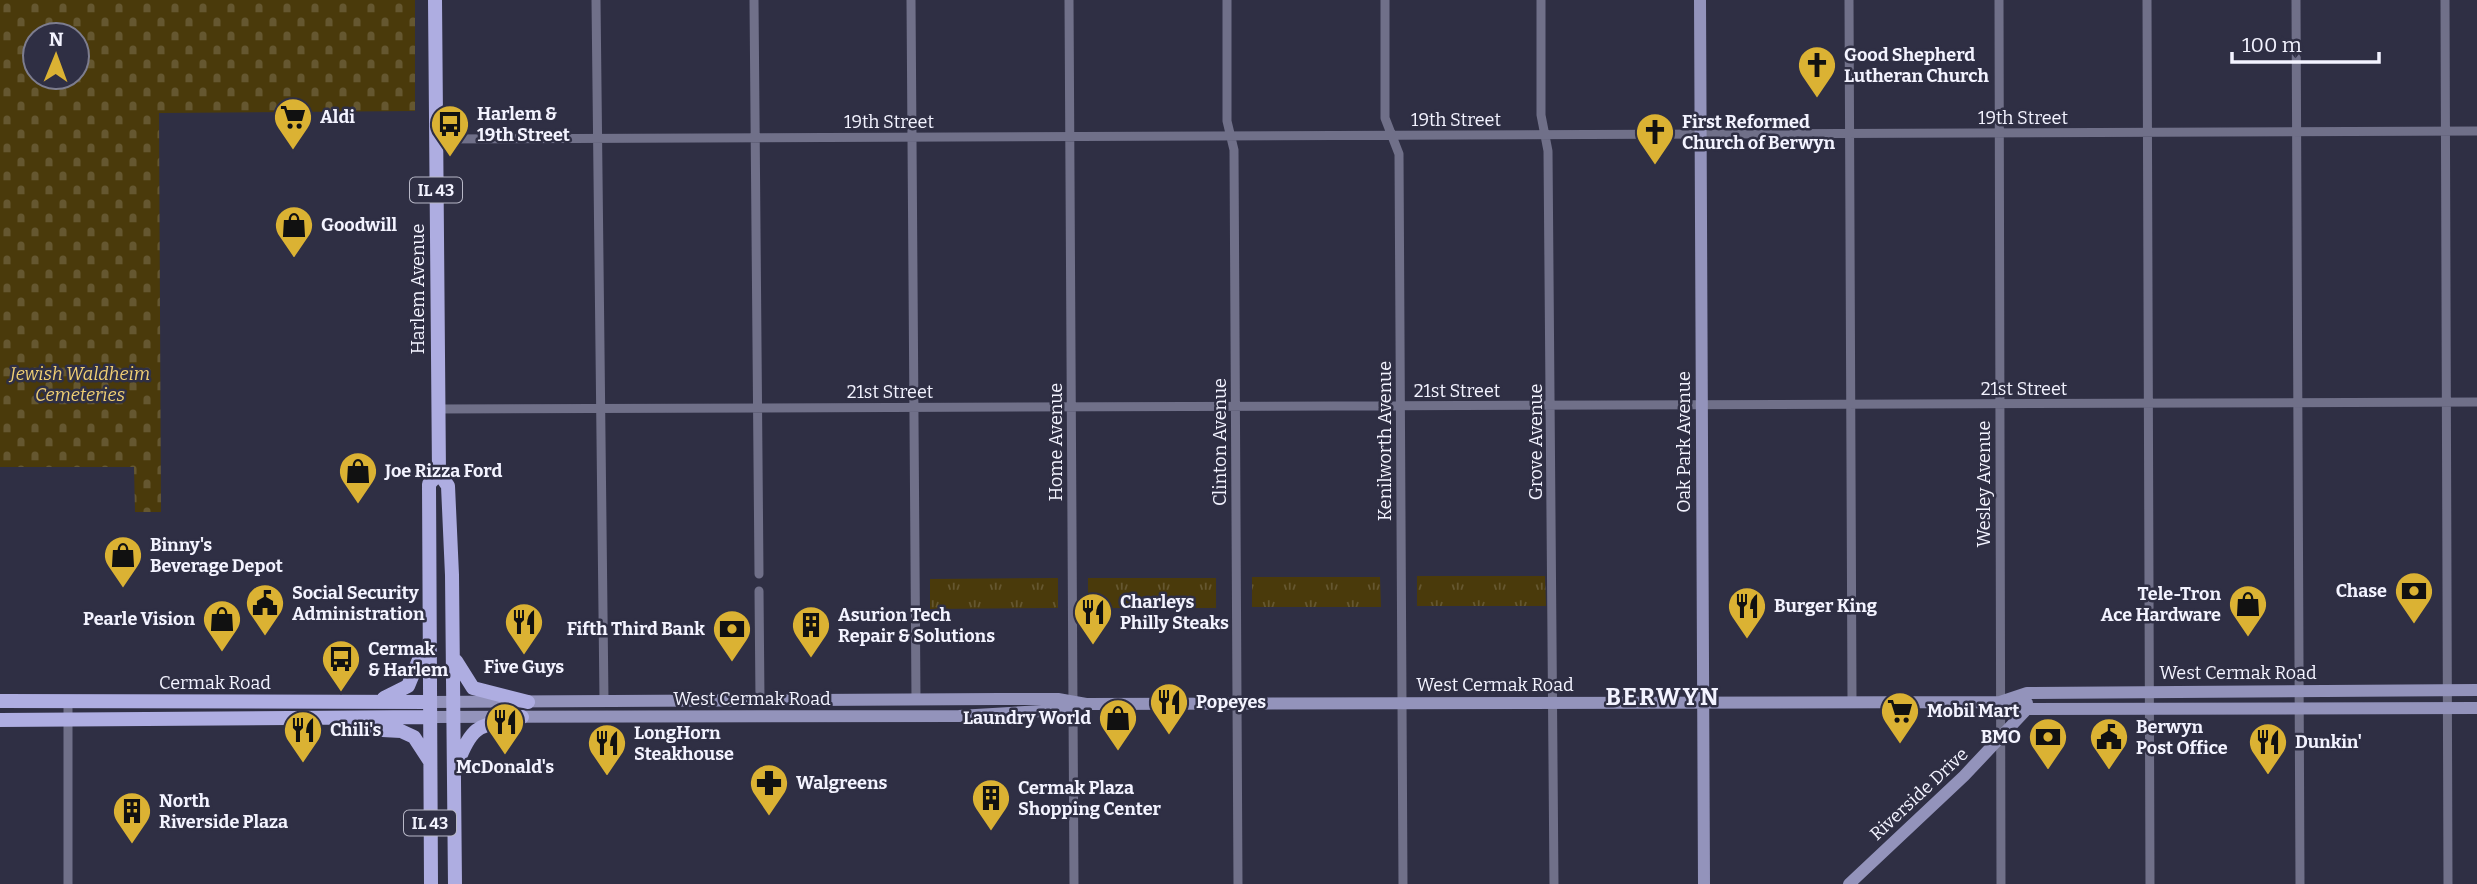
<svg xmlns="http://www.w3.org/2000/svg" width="2477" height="884" font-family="Bitter,serif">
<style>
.cemetery{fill:url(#cemetery-stones);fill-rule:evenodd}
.park{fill:url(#park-tufts)}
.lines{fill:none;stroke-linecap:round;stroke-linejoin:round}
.street{stroke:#707089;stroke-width:9}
.secondary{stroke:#9393bb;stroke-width:12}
.primary{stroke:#aeade1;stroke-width:14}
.labels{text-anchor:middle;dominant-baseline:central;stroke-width:5;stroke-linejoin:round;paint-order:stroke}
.shield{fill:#2f2f44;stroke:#b8b8c7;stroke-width:2}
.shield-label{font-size:16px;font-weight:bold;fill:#f3f3ff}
.poi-label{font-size:18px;font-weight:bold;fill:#f3f3ff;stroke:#2f2f44;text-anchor:start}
.street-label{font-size:18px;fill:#f3f3ff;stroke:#2f2f44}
.park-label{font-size:18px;font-style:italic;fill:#f0cf74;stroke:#2f2f44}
.district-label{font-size:24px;font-weight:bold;letter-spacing:2px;fill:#f3f3ff;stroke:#2f2f44}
</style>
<defs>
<pattern id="cemetery-stones" width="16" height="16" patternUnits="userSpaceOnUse" patternTransform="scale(1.75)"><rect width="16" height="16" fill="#4a3a0b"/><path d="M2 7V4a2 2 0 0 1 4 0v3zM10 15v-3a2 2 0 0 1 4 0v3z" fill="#655730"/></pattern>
<pattern id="park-tufts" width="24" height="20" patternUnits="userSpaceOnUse" patternTransform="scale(1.75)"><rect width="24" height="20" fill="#4a3a0b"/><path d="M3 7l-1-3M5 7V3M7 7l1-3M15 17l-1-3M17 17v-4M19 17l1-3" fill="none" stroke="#655730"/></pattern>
</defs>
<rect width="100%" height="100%" fill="#2f2f44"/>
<path class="cemetery" d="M0,0H415V111L159,113L161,512H135L134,467H0ZM35,35H77V77H35Z"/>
<path class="park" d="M1417,576H1545L1546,606H1417Z
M1252,577H1380L1381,607H1252Z
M1058,578V608L930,609V579Z
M1088,578H1216V608H1088Z"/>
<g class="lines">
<path class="street" d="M596,0L604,700
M754,0L759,574
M911,0L916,699
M1069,0L1074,884
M1227,0V121L1234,150L1238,884
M1385,0V118L1399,154L1403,884
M1541,0V115L1548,151L1554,884
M1849,0L1852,702
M1999,0L2001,884
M2147,0L2150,884
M2296,0L2300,884
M2445,0L2448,884
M436,139L2477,131
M438,409L2477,402
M759,591L760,700
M68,701V884"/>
<path class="secondary" d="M1700,0L1704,884
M429,702L1000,699H1058L1086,704L2000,702L2027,709L2477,708
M2000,702L2027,693L2477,690
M429,717L959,716L1059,710L1074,704
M1849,884L1964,776L2027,709V703"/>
<path class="primary" d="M435,0L439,473L448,486L452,575L455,884
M456,661L473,688L528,702
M384,698L408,686L423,650
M0,701L429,702
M350,718L364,729L401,731L414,737L429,760
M0,720L429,717
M458,762C474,720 482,727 522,717
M431,884L429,484L439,473"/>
</g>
<defs>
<g id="church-pin" transform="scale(2.0125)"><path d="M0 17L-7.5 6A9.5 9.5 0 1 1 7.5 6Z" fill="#dbb233" stroke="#2f2f44"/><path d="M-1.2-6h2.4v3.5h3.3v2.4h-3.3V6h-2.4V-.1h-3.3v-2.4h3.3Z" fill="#111"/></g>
<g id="supermarket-pin" transform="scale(2.0125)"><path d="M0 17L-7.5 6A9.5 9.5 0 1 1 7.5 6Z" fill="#dbb233" stroke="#2f2f44"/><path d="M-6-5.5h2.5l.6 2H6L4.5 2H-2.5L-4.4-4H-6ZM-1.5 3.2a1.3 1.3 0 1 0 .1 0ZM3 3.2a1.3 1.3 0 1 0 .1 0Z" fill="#111"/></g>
<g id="bus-pin" transform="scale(2.0125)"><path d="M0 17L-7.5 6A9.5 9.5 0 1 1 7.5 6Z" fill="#dbb233" stroke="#2f2f44"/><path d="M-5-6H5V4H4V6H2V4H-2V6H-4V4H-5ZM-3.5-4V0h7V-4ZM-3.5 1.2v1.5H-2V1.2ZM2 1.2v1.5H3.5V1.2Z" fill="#111"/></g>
<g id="shop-pin" transform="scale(2.0125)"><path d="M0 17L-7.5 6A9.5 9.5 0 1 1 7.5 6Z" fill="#dbb233" stroke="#2f2f44"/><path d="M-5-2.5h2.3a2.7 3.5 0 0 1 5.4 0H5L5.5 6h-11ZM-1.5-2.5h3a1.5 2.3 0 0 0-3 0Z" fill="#111"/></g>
<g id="bank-pin" transform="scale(2.0125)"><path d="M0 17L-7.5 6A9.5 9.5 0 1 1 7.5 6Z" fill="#dbb233" stroke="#2f2f44"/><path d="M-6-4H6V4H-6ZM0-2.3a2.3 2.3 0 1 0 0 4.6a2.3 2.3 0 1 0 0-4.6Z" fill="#111"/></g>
<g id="civic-pin" transform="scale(2.0125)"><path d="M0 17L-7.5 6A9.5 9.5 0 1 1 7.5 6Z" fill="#dbb233" stroke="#2f2f44"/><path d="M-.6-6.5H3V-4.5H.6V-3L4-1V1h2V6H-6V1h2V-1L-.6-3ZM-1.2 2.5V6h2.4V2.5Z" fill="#111"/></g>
<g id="restaurant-pin" transform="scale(2.0125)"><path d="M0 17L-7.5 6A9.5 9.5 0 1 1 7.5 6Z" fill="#dbb233" stroke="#2f2f44"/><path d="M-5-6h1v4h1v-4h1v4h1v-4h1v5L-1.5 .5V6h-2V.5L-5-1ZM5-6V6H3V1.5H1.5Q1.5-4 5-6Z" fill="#111"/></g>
<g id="building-pin" transform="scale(2.0125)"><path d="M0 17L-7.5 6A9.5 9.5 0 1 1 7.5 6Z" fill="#dbb233" stroke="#2f2f44"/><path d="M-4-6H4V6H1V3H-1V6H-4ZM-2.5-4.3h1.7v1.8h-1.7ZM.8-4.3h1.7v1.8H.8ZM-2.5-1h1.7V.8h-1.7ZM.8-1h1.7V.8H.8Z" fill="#111"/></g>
<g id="pharmacy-pin" transform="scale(2.0125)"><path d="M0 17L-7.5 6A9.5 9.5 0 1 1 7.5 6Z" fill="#dbb233" stroke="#2f2f44"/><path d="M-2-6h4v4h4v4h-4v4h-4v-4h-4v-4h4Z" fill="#111"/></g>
</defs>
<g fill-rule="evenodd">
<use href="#church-pin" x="1817" y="65"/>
<use href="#supermarket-pin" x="293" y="117"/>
<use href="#bus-pin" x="450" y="124"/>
<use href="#church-pin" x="1655" y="132"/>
<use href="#shop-pin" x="294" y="225"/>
<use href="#shop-pin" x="358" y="471"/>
<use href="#shop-pin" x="123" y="555"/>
<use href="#bank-pin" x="2414" y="591"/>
<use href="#civic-pin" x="265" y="603"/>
<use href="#shop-pin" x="2248" y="604"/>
<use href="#restaurant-pin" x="1747" y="606"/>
<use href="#restaurant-pin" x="1093" y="612"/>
<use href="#shop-pin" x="222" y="619"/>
<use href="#restaurant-pin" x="524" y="622"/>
<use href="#building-pin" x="811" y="625"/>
<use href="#bank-pin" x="732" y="629"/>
<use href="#bus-pin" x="341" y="659"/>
<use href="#restaurant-pin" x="1169" y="702"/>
<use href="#supermarket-pin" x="1900" y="711"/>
<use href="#shop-pin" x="1118" y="718"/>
<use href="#restaurant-pin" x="505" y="722"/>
<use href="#restaurant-pin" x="303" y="730"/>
<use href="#bank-pin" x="2048" y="737"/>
<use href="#civic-pin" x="2109" y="737"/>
<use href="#restaurant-pin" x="2268" y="742"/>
<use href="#restaurant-pin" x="607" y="743"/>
<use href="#pharmacy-pin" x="769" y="783"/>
<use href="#building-pin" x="991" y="798"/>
<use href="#building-pin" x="132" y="811"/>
</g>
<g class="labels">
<g class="shield">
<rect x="410" y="177.5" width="52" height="25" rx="5"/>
<rect x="404" y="810.5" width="52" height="25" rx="5"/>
</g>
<g class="shield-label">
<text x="436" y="190">IL 43</text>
<text x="430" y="823">IL 43</text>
</g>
<g class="poi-label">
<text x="1844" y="55">Good Shepherd<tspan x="1844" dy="21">Lutheran Church</tspan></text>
<text x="477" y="114">Harlem &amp;<tspan x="477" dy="21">19th Street</tspan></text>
<text x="320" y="117">Aldi</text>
<text x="1682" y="122">First Reformed<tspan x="1682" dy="21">Church of Berwyn</tspan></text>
<text x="321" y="225">Goodwill</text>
<text x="385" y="471">Joe Rizza Ford</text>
<text x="150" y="545">Binny's<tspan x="150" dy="21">Beverage Depot</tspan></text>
<text x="2387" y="591" text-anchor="end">Chase</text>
<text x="292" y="593">Social Security<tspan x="292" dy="21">Administration</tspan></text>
<text x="2221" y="594" text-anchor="end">Tele-Tron<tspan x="2221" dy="21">Ace Hardware</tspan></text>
<text x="1120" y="602">Charleys<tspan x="1120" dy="21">Philly Steaks</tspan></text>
<text x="1774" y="606">Burger King</text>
<text x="838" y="615">Asurion Tech<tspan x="838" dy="21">Repair &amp; Solutions</tspan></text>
<text x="195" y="619" text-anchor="end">Pearle Vision</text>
<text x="705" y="629" text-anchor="end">Fifth Third Bank</text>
<text x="368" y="649">Cermak<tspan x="368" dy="21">&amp; Harlem</tspan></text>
<text x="524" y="667" text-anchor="middle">Five Guys</text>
<text x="1196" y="702">Popeyes</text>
<text x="1927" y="711">Mobil Mart</text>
<text x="1091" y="718" text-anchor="end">Laundry World</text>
<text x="2136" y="727">Berwyn<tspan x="2136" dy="21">Post Office</tspan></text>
<text x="330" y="730">Chili's</text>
<text x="634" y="733">LongHorn<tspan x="634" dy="21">Steakhouse</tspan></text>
<text x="2021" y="737" text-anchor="end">BMO</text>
<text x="2295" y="742">Dunkin'</text>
<text x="505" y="767" text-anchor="middle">McDonald's</text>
<text x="796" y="783">Walgreens</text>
<text x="1018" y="788">Cermak Plaza<tspan x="1018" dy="21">Shopping Center</tspan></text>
<text x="159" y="801">North<tspan x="159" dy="21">Riverside Plaza</tspan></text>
</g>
<g class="street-label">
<text x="2023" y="118">19th Street</text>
<text x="1456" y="120">19th Street</text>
<text x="889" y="122">19th Street</text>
<text transform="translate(418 289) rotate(-90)">Harlem Avenue</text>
<text x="2024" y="389">21st Street</text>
<text x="1457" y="391">21st Street</text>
<text x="890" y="392">21st Street</text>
<text transform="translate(1385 441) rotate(-90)">Kenilworth Avenue</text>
<text transform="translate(1056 442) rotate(-90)">Home Avenue</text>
<text transform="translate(1220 442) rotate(-90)">Clinton Avenue</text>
<text transform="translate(1536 442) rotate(-90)">Grove Avenue</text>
<text transform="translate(1684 442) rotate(-90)">Oak Park Avenue</text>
<text transform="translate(1984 484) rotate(-90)">Wesley Avenue</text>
<text x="2238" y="673">West Cermak Road</text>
<text x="215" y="683">Cermak Road</text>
<text x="1495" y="685">West Cermak Road</text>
<text x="752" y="699">West Cermak Road</text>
<text transform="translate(1919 794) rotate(-43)">Riverside Drive</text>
</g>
<g class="park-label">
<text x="80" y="374">Jewish Waldheim<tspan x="80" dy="21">Cemeteries</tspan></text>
</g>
<g class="district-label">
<text x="1663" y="697">BERWYN</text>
</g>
</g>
<g transform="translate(56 56) rotate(1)"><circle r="33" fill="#2f2f44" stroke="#7d7d8f" stroke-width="2"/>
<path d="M0-5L12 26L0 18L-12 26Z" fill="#dbb233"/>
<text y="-10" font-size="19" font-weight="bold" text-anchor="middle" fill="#f3f3ff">N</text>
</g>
<path d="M2232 52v10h147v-10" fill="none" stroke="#f3f3ff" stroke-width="3.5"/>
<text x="2242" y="52" font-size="21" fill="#f3f3ff" stroke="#2f2f44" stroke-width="5" paint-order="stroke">100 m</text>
</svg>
